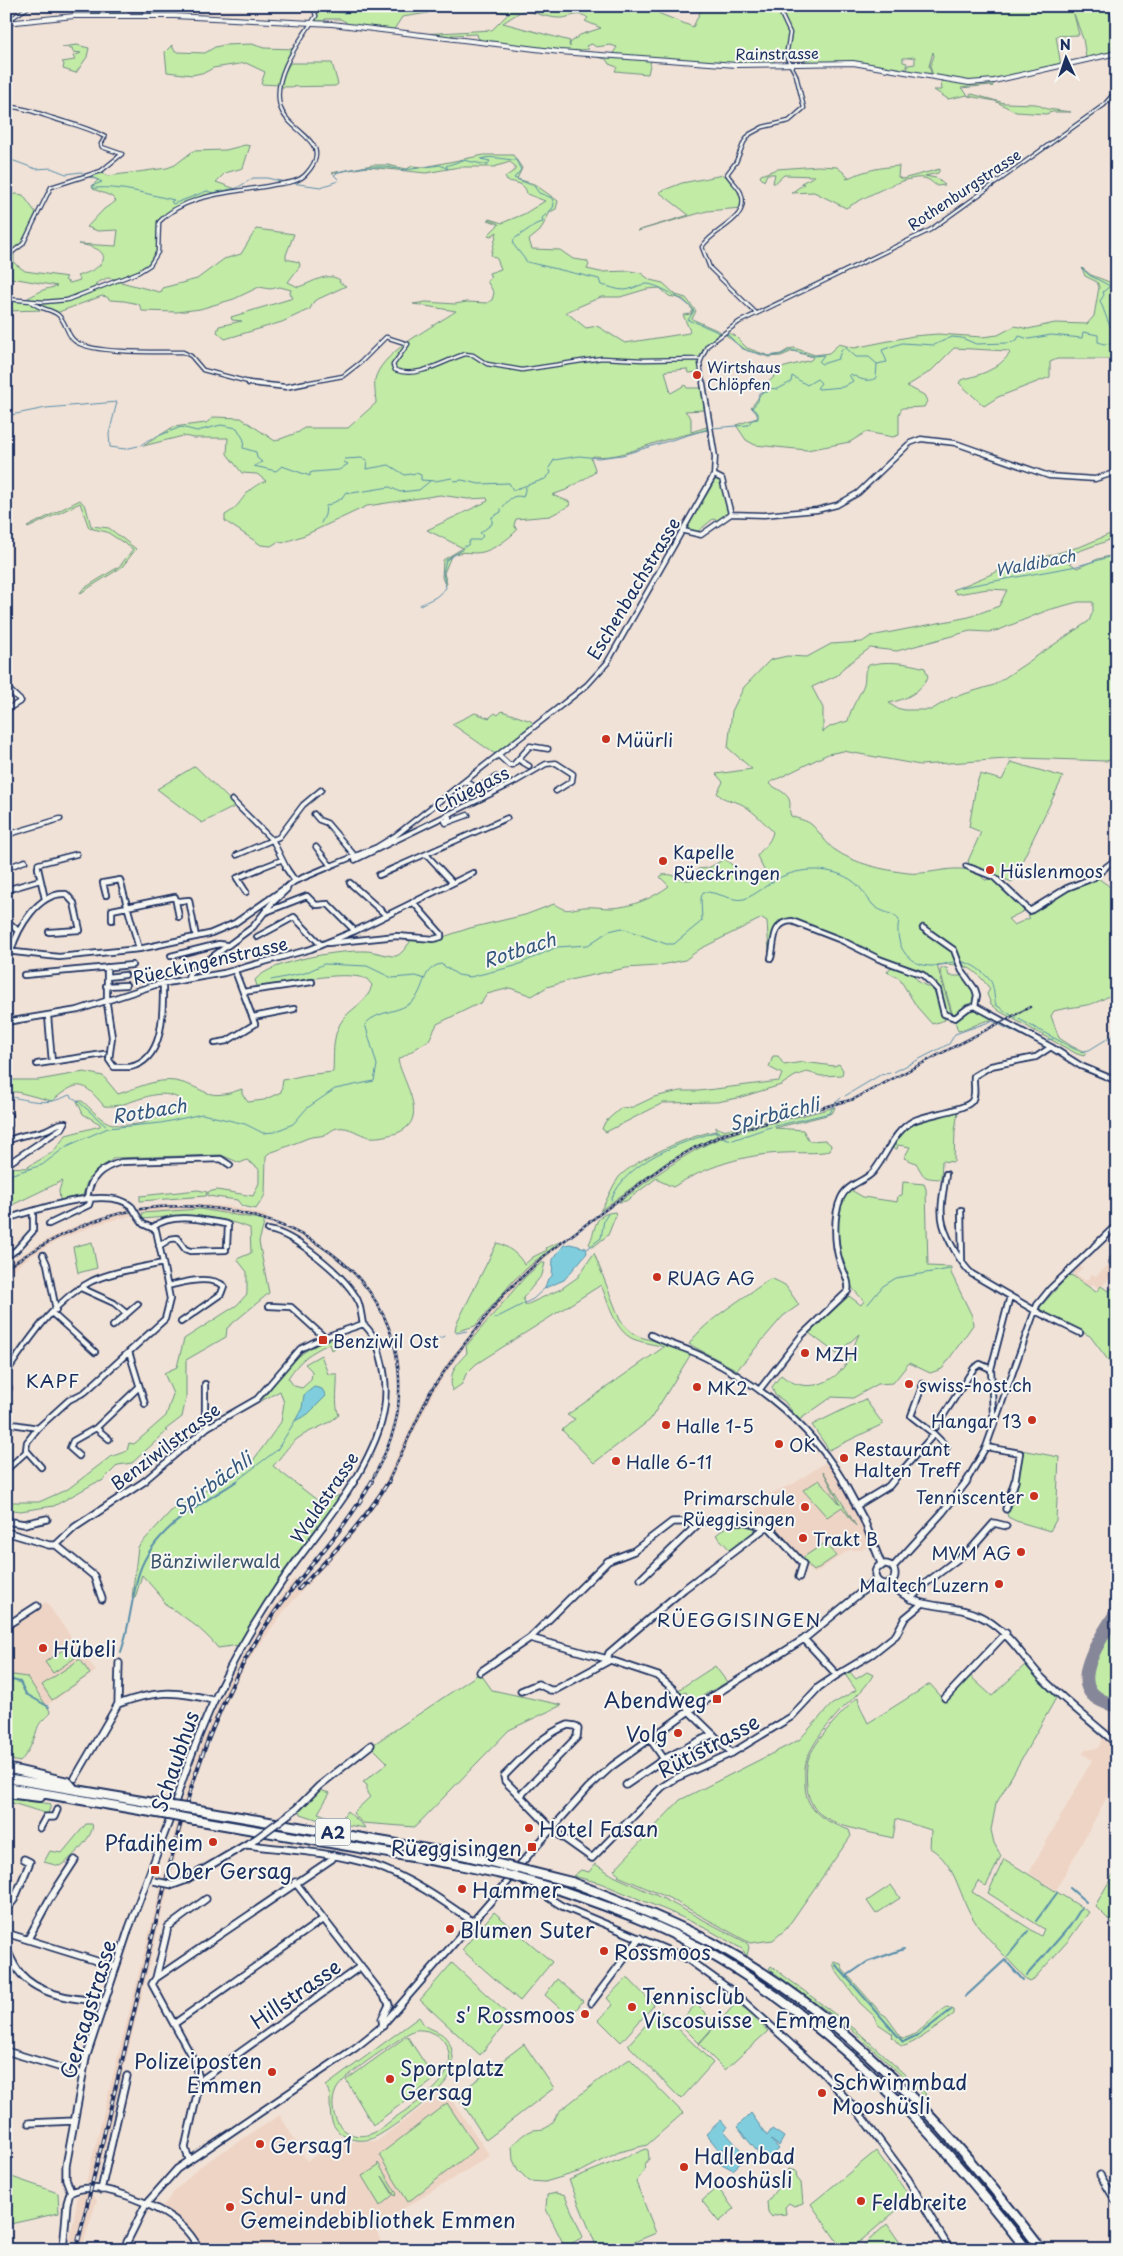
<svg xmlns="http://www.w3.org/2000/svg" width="1123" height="2256" font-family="'Playpen Sans',sans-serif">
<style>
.built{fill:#eed4c4}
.green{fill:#c2eba6;stroke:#6e8d82;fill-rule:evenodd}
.water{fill:#80cedd;stroke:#588eaa}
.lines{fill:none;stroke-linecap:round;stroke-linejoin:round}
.stream-far1{stroke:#588eaa;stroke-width:1}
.stream{stroke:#588eaa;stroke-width:2}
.taxiway-far1{stroke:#86889a;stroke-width:11}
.taxiway{stroke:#86889a;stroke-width:14}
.minor-tunnel{stroke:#c6bebf;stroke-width:5.5;stroke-dasharray:5.5 2.5;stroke-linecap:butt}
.minor-far3-casing{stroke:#1b2f5e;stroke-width:5}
.minor-far2-casing{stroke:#1b2f5e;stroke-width:7}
.minor-far1-casing{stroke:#1b2f5e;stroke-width:8}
.minor-casing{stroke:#1b2f5e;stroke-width:9}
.major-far1-casing{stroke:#1b2f5e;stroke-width:6}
.major-casing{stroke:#1b2f5e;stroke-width:9}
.highway-casing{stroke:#1b2f5e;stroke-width:12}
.minor-far3{stroke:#f6f6f2;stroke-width:2.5}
.minor-far2{stroke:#f6f6f2;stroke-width:4}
.minor-far1{stroke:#f6f6f2;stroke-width:4.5}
.minor{stroke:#f6f6f2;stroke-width:5.5}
.major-far1{stroke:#f6f6f2;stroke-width:4}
.major{stroke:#f6f6f2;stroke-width:5.5}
.highway{stroke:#f6f6f2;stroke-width:8}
.rail-far1-casing{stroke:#1b2f5e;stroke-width:2.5}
.rail-casing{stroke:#1b2f5e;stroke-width:4}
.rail-far1{stroke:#f6f6f2;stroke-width:1;stroke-dasharray:2.5;stroke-linecap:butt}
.rail{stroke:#f6f6f2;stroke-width:2;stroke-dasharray:5;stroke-linecap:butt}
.minor-bridge-far1-casing{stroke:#1b2f5e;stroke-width:8;stroke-linecap:butt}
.minor-bridge-casing{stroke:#1b2f5e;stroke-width:9;stroke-linecap:butt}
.highway-bridge-casing{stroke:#1b2f5e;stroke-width:12;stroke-linecap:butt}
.minor-bridge-far1{stroke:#f6f6f2;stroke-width:4.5}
.minor-bridge{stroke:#f6f6f2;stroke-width:5.5}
.highway-bridge{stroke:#f6f6f2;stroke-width:8}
.poi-dot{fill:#c8321e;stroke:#f6f6f2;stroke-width:2}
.labels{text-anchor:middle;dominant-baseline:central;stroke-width:4;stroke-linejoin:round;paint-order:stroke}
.far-street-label{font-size:15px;fill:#1b2f5e;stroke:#f6f6f2}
.far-poi-label{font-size:15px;fill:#1b2f5e;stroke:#f6f6f2;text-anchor:start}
.far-water-label{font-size:16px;font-style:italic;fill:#34577e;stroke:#f6f6f2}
.shield{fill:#f6f6f2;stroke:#5d6b8a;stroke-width:1}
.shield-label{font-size:16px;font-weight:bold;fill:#1b2f5e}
.street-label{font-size:18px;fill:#1b2f5e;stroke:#f6f6f2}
.poi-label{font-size:18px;fill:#1b2f5e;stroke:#f6f6f2;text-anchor:start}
.park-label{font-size:18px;fill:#3c556c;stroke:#f6f6f2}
.water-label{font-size:19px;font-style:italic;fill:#34577e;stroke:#f6f6f2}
.neighbourhood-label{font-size:19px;letter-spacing:1px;fill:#1b2f5e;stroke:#f6f6f2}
.near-poi-label{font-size:21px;fill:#1b2f5e;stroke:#f6f6f2;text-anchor:start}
.near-street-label{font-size:21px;fill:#1b2f5e;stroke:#f6f6f2}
</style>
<rect width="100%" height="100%" fill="#f1e2d7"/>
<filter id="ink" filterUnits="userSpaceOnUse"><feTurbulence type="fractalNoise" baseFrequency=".02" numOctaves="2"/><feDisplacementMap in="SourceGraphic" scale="10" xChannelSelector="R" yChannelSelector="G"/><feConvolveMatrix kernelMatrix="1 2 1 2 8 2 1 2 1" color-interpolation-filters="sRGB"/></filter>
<g filter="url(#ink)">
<path class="built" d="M198,1204L234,1207L267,1216L265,1220L200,1209L141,1213L98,1224L57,1241L31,1256L6,1275V1265L16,1258L48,1239L75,1226L128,1209L162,1205Z
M562,1241H566L524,1277L462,1350L433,1393L382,1497L347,1542L284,1611L247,1663L234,1687L208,1743L193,1786L97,2178L94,2183L86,2182L186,1787L205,1735L229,1681L267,1616L294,1579L299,1582L290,1596L354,1526L371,1504L385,1482L421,1405L449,1360L514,1280L535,1261Z
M1115,1259L1117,1260V1277L1113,1275L1099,1289L1093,1284L1090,1287L1073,1276V1274L1080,1266L1083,1267L1076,1274L1086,1281L1092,1274L1096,1276Z
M824,1463L832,1465L871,1544L862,1550H849L814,1574L774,1528L751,1519L767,1495L795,1483Z
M46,1602L96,1671L46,1706L27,1677L11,1676L6,1669V1627Z
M1117,1606V1779L1056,1890L1029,1873L1092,1760L1083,1754L1085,1750L1098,1748L1104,1736L1103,1730L1108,1729L1116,1716L1094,1702L1083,1690L1080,1678L1083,1662Z
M445,2090L490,2156L375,2226L382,2245L370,2250H203L183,2222L162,2207L176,2190L199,2167L280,2115L307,2161L336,2142L377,2141Z
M84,2193L91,2194L97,2200L81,2250H68L78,2196Z"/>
<path class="green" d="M129,6L126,10L131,6H156L157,10L152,14L144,9L127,10H125L121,15H74L75,9L37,10L30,7Z
M359,6H661L658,13L693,27L703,6L784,8V6H1110C1112,18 1120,38 1114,49L1117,52L1073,63L1084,60L1086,57L1083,39L1074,14L1079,35L1056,36L1061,66L977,82L933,76L930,66L934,56L933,52L929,66L932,76L907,71L908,65L915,64V57L903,58V62L907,63L905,71L854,62L798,63L812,58L807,57L806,55H809L807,54H788L789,43L785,57L771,56L775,63L781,64H741L612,55L617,47L610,45L596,47L592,44L586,46L589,49L580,50L581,53L575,50V52L479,41L480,39L478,38L477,34L451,35L455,37L452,38L421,34L492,30L509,13L488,10L431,9L428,10V13L402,17L393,31L346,25V22L340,19H325V23L314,22L318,14L315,9C333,7 341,14 359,6ZM523,10C533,12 549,18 559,18C568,19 579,10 588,18L585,21L601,28L580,35L570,43V47L569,44L570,41L503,23Z
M252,44L264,48L296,49L285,68L279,85L261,84L265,72L246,63L213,68L206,72L192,75L167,72L165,52L172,45L174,50L178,52L205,53L215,47L224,45Z
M77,45L89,48L87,57L76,73L63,69L64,64L62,62L75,60L73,56L81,53L73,52L72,48L62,47Z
M593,56L651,60L648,74L615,71L617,67L609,64L606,59Z
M290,63H332L338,84L335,86L281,87L282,77Z
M943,80L958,83H994L992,87L991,85L961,88L968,95L948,99L934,90H942L941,82Z
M972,94L1004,103L1036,104L1047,109L1071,112H1052L1046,114L1016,112L995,101L968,96Z
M245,145L250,146L243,168L225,173L216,182L236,189V192C215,195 171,203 158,221L157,250L146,267L118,279L107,278L95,284L99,286L117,281L159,292L162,291V288L197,279L224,259L241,254L256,229L294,234L286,255V259L299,262L300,266L288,282L298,287C313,283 326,271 340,280L339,282L346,286L314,301L310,309L282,322L225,339L217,332L219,326L242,321L232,320L231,317L293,298L290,293L291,290L280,287L270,289L259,287L234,299L200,309L177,312L142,311L139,304L124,301L110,300L107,297L102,296L56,313L44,310L6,311V300C34,301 61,306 87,293C66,301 46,301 24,300L43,290L57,286L6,277V258L14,252V263L25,271L67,277L65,280L70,283L80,280L77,276C108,268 116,249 78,244L116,246L118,230L98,231L87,227L104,209L116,201L111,196L93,189L92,186L98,180L87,176L100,172L108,176L167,168L175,165L193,151L226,150Z
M484,155H513L522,168L517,179L534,184L558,201L556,209L550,212L540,231L529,240L532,249L560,250L573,259L587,261L589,265L587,269L600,272L630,271L641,273L650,280L663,283L676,295L686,298L696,311L692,319L721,332C706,344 696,352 700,372L688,373L687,369L665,371L670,390L669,391L671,393L685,385L687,388H702L705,410L685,411L691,418V432L707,427L708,430C691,433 674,437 658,442C635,449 617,459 593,456L591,458L595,469L594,473L566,490L552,495L570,502L569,506L550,516L516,519L514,525L517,530C509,539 494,549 483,552C471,555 464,549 451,556L444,573L447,584L445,585L442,577L443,560L463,548L427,530L488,501L487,498L468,499L440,495L367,506L305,535L282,543L279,541L271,546L261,545L225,521V515C245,504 241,490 266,481L257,474L242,473L227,454L228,438H194L183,436L143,446L173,427L206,423L214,417L241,418L275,441L299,432L304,428H348L376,403C376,396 373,383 376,376C386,349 433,327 456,311L413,304L426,302L455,304L467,302L487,303L492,300L494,293L487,281L491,278L489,273L501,269L497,259L491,255L497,232L491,236L488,235L499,224L488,220L489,219L502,223L524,214L545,201L527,194C526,184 516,182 507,181L505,177L515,170V166L510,162L494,167H459L426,173L367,167L332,173L372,165H387L407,169L412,166L424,167ZM660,288L669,296L683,299L693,310L691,314L683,315L690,331L689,333L625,343L597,326L586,328L566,312L601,297H620L647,289Z
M818,166L837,167L849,177L846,179C862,171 881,167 899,166L898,177L902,179L940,169L938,173L925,176L936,178L945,185L937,186C932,183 930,179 924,178C905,175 864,198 846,208L814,192L791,193L804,184L801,183L815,176L784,175L775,183H773L775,174H767L764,181L760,177L761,175L777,169Z
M723,175C734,180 740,193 742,206L741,208L707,211L637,231L689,215L659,192L682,183Z
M17,194L23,195L36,213C29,226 23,252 6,253V195Z
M1082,268L1091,275L1117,285V361L1113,359H1057L1050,362V377L998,397L984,406L959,383L961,380C980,375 998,370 1010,353L1008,351L954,348L931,371L907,386L924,395L927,401L924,407L902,408L899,414V435L893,437L866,432L850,442L807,450L755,445L746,440L736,425L757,418L758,415L751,407C761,397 763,385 774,377L772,374L774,370L811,360L813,357L793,351L781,356L769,357L743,349L726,335L728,333L734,335L747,348L769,356L781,354L789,349L794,348L815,355L829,353L839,344L854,348L913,336L938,334L982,337L998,335L1015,326L1028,329L1055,323L1087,324L1094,316L1099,287L1097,282L1085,276Z
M717,477L721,480L730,513L719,521L713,519L696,533L686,530Z
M80,500L86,507L91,526L109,528L136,549L122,567L79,594L83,589L120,566L133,549L107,532L89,528L80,503L28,528L27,527Z
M1117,531V533L1107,541L1068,555L1067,561L1077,568L1098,559L1117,554V758L1106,761L1021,758L920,765L843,751L828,754L769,783C776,790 789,792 790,803C790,809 789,811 791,816C797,819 807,820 812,825C820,832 826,844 835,850C855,864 884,870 908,873C933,876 966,858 985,880L991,879L1024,911L1008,919L1014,925L1030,918L1028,916L1064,891L1098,878L1117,892V990C1093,1009 1081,1004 1054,1011L1051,1016L1059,1038L1073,1047L1086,1052L1084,1056L1077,1054L999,1011L991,1004L987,994L990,989C973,966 965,963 937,965L952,1016L946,1013L941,989L934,980L921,970L889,960L790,918L778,921L772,935L769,952L767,921L762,918L700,949L685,960L656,966L626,968L574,979L547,987L532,996L510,988L487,994L482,1002L437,1024L429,1040L398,1060C403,1083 431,1120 397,1133C389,1135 378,1138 370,1137C358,1135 351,1126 337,1128C332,1129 328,1134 324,1135C319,1137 313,1136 308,1138C295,1143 282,1149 269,1153L266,1156L265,1195L256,1209L242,1206L237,1200L208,1196V1192L217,1190L253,1196L259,1183V1169L247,1160L240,1163L221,1155L114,1158L88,1179L83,1195L60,1200L59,1191L62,1181L10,1206L13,1213H6V1167L26,1168L53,1152L66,1135L100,1126V1124L83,1114L77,1101H82C91,1108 101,1122 113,1124C127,1128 161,1122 167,1109L179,1103L180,1099C154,1084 130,1109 104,1106C83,1081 79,1079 52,1101L17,1092H6V1080H38L84,1072L103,1076L118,1094C135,1089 156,1078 175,1081C207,1087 204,1103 242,1089V1094L248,1102L264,1100L281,1092L283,1080L305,1075L333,1072C334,1056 332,1038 340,1024C348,1008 368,1004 372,985L367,979C340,969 287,984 258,989L255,980C272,960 340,950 366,951C374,951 390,957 396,956C402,954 406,947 410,942L409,937L440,938L470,928L525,915L554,904C568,913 569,909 584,907C593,906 602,908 611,908C632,907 653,898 669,886L660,877L662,875C682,872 677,887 701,876L696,872L698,869L708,868L725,859L750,880L765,872L757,856C764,846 770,844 773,832C764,822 754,812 743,805C735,800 723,801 717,793L723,782L716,774L752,769L728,748L732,711L744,687L770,660L787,656L807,657L831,644L862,642L871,636L969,617L999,606L1007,590L988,589L957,594L953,590L1006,568L1082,546ZM1078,602H1093V611L1089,621L994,685L951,698L931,710H905L896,708L889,703C907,699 919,693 928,677L925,668C908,663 885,660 869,665C863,671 866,676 864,684C860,696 851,706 848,721L831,726L823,732V708L812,687L838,675L843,668L870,648L897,651L970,631L989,632L999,630L1048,610Z
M502,711L531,721L534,725L495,754L452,724L475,713L489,718L495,713L498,715Z
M1011,762L1063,777L1012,882L970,866L968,861L981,832L969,827L976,786L980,774L1002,780Z
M195,766L236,806L202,823L157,789Z
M895,966L911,972L919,982L932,989L940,999L945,1020L932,1024L917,1007L899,978L887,972L891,967Z
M942,968H947L949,976H964L974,991L972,1005L956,1016H953L940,971Z
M972,1008H976L998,1020C983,1018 972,1029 958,1031L955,1021Z
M773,1056H778L784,1065L803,1062L834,1066L839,1064L843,1070L842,1075L821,1076L807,1072L795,1076L781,1085L738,1098L717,1102L663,1103L606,1132L602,1129L605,1122L621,1108L633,1107L654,1097L680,1091H699L779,1081L782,1074L769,1067Z
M835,1107L833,1112L827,1115L775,1128L803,1130L809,1141L825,1140L831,1145L830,1151C814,1154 800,1152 784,1153C745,1154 705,1167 673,1187L658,1180V1177L626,1201L619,1202C652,1178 685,1152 723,1137C759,1124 798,1118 835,1107Z
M958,1111L955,1131L954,1162L942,1161L941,1179C922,1178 925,1178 916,1163L904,1158L910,1147L898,1145L897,1149L892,1148L889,1151C907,1118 924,1119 958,1111Z
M783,1117L722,1133H715L718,1135L667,1162L600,1211C608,1200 611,1187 619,1177C634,1160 693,1134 716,1131V1127L723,1130Z
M903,1182L924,1184L926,1189L928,1266L951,1267V1273L972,1316L973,1325L942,1369L930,1373L909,1363L893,1383L878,1384L853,1398L832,1397L799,1420L784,1401L775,1395L772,1387L781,1375C804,1395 835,1385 849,1359C854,1351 854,1343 859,1334L837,1354L809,1333L849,1296L861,1305L864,1301C861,1297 854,1291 852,1287C839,1260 833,1225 844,1196L851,1190L863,1197L897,1202L898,1196L902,1195Z
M198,1190L207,1192L206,1196L140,1201V1196Z
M200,1209L265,1220L259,1242L269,1293L227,1328L226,1337L186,1360V1398L182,1417L165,1430L167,1431L132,1463L118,1465L102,1481L95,1483L54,1506L20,1511L6,1509V1502H39L68,1489L110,1457L127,1451L129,1443L134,1444L166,1416L173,1394L164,1373L177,1367L184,1339L237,1305L247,1294V1272L237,1259L251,1253L250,1228C208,1213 186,1215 143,1219L142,1213Z
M615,1212L616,1215L608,1235L593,1247L589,1244C597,1229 592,1214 615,1212Z
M562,1241L535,1261L514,1280L475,1326L455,1332L456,1325L497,1243C505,1244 522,1257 524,1265L533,1257L547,1250L546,1248Z
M92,1242L97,1268L78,1273L73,1247Z
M594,1253L620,1320C624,1325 629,1330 634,1334C649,1343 677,1341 691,1354L650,1420L594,1463L562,1430L575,1419L567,1415L664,1347C654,1344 643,1343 633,1339C614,1330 609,1303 601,1285L476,1364L466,1374L462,1384L452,1391C449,1373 455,1365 467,1353L466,1346L525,1277L541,1263H545L542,1275L523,1298L526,1305L561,1289L578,1277Z
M1069,1275L1073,1276L1096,1292L1101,1286L1108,1291L1117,1285V1372L1090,1336L1040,1311V1307Z
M771,1278L785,1285L799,1305L783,1316L737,1370L689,1344C706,1319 746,1297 771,1278Z
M332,1338L337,1348L331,1350L329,1344C309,1353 300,1360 288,1378L294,1386L302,1388L311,1380L312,1371L305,1364L321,1355L328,1374H337C338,1387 334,1404 339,1415C324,1428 312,1428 297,1439C288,1446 281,1457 273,1466L317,1500H324L344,1494L332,1512L278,1580L239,1645L218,1648C203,1629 184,1617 164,1603L163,1599L142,1575L135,1598H132L138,1547L171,1511L252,1462L281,1422L284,1403L280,1391L261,1401C287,1369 291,1354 332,1338Z
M865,1399L883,1424L829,1450L812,1425Z
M1021,1450L1059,1457L1056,1520L1050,1531L1016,1521L1008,1517L1006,1509L1015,1484Z
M823,1471L856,1526L842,1507L827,1517L803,1490L819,1480L840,1504Z
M732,1522L755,1526V1532L730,1550L716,1535Z
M825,1543L836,1556L814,1571L802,1558Z
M1117,1621V1690L1112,1699C1099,1697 1090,1688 1089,1674Z
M67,1647L75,1658L53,1673L45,1662Z
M80,1659L90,1674L52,1700L42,1685Z
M1025,1665L1056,1698L996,1804L991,1830L994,1843L1001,1856L986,1886L978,1881L972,1892L1041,1936L1044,1929L988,1893L1004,1859L1089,1912L1068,1941L1031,1982L1028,1981C1012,1963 990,1942 976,1923C958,1897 958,1865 930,1848L931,1830L896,1819L893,1838C870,1832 843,1829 823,1816C813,1810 808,1798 807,1787C806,1778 806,1768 808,1760C814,1741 844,1710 858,1697L860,1707L868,1723L930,1684L946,1702L970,1676L992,1696Z
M715,1666L727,1682L692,1702L686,1692L681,1694L679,1690L681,1688Z
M853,1667L854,1669L850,1672L856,1679L867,1672L873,1675C866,1688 856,1696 845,1706C833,1718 810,1745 806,1762C804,1769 805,1777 805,1785C806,1813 826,1821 849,1830L851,1836L786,1929L773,1940L750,1943L669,1898L618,1876L619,1874L614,1870L680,1800L799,1740L831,1705L856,1690L844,1673Z
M480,1673L492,1690L562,1705L509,1730L415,1827L362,1823L353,1813L370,1797L367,1793V1785L363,1782L388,1763L371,1746Z
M6,1674L27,1677L50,1711L49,1715C35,1725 39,1728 33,1741C30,1749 25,1756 20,1762L6,1759Z
M319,1790L330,1793L318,1813L340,1821L347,1811L366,1828L322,1821L301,1814L300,1811Z
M6,1798L51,1804L48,1814L6,1801Z
M86,1824H92C97,1833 68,1863 59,1866L44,1862L50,1851L62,1853Z
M595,1864L614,1876L664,1899L747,1943L749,1947L747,1956L742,1949L709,1930L668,1911L600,1883L573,1876L581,1870L589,1872Z
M1117,1868V1928L1095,1906Z
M891,1885L900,1898L876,1914L867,1901Z
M494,1912L552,1962L520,2001L462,1950Z
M834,1962L841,1964L843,1970L881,2013L886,2016L902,2038C917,2039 935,2014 947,2007L954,2010V2014C947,2021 914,2044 904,2046C899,2047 896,2040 892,2037L893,2034L877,2023L874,2016L860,2003L836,1971L833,1964Z
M452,1963L511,2017L480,2055L420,2000Z
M771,1966L856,2030L925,2093L926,2098L850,2028L769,1969Z
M627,1977L654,2005L621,2042L599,2020L613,2005L607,1998Z
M557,1979L583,2001L570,2017L545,1995Z
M737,2002L768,2031L725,2070L699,2044Z
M696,2004L716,2024L699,2043L679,2023Z
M659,2010L713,2063L681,2099L628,2045Z
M419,2017C421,2019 423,2025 426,2026C438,2033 445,2032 451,2047C454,2057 454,2068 449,2077C442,2091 386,2134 371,2139C360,2142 347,2140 339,2132C324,2118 335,2100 326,2086ZM415,2030C426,2029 439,2033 445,2043C465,2078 415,2103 393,2119C385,2125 377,2133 367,2135C341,2141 326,2112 336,2090C344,2074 390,2046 407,2034Z
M407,2036L435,2079L373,2125L346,2080Z
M524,2044L554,2088L486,2140L457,2095Z
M630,2059L683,2113L647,2145L619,2152L582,2171L545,2182L529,2181L518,2170L513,2160L512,2146C516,2141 524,2133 530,2131C539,2128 543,2132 551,2124C556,2120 556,2112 562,2109C584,2092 605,2074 630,2059Z
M447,2103L477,2148L408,2202L379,2155Z
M646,2149L648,2150L649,2159L645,2164L644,2171L636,2182L656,2233L615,2250H598L569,2180Z
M876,2151L911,2198L850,2250H843L811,2204Z
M378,2163L397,2194L395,2196L382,2176L393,2195L380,2206L362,2176L377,2167Z
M788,2169L796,2171L797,2178L801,2183L803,2203L794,2206L789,2203L785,2207L786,2214L775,2215L772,2217L768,2212L767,2202L779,2186L783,2187L786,2184L784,2178Z
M6,2175L58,2193L59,2213L6,2225Z
M717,2187L734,2209L719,2222L702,2201Z
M556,2193L565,2196L583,2237L565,2247L546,2209L547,2195Z
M887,2224L905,2250H858Z"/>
<path class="water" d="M570,1244L586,1248L587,1253L564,1280L545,1288L547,1281L552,1276L553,1259L564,1245Z
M314,1387L322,1389L326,1396L308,1414L295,1421L302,1408L304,1395Z
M751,2113L767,2136L772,2129L784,2137L779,2146L771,2140L779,2149L765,2161L737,2127Z
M721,2120L727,2127L724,2131L747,2157L733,2170L720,2163L721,2153L726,2148L719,2150L706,2134Z"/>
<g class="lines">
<path class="stream-far1" d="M34,6L54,8L57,6
M81,6L84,8L108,6
M113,6L120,7L123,11
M191,6H215
M288,6L306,11L322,9L343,13L380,8L383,10L380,12L408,9L409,6
M125,11L137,10L148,14
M157,14L161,10L160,6
M1110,105L1117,97
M6,158L36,169L51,168L66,174L81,172L85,175
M90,176L102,182L92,186L94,188C122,186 147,194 174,200L171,202L173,204L207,191L213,193L237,188L253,178H267L285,182
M339,180L334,175L338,172L364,167H386L405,170L440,165L448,169L446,166L463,160L487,165L490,161L481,159C492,155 504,160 516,160L521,170L514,178L534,186L539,193L552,198L553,202
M291,183L321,187L338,181
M554,203L553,208L542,218L543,222L536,224L514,239L513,244L527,262L599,279L601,285C609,286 616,290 624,290C632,290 639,284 647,284C657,284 689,302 694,311L688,320L693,322
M1083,269L1089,275L1110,286L1103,292L1104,295L1100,301C1106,314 1108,326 1117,337
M695,322L720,333
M727,334L738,345L748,351L769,356L780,355L791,350L813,356L824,355L819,362L822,364L838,359L842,349L846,348L856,357H869L877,364
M6,416L46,408L117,402L109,434L110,447L125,449L138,446
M713,428L748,425L752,420L758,419V413L752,408L758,401L759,393L768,392L767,388L778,389L791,382L792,376L807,385L817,379L821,383L817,388L819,389L843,387L853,381L849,375L851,374C859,379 867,383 876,378L877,364L887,362L882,350L902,343L934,345L952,337L962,338L976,344L1008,343L1017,340L1019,336L1029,339L1051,335L1082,338L1083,332L1098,335V342L1104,344L1117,343
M141,445L148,440L181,427L197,431L221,425L237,428L244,440L243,448L256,452L257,458L262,462L254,466L276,471L282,466L310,476V473L313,472L339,470L348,464L344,462L345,459L361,458L367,460L366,469L389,465L405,475L416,473L421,475V480L435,481L452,478L455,481L462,480L479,484L509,483L513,490L545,479L551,473L549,468L554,460L579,456L598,458L622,455L708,429
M503,507C509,499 513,494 523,497L526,487
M321,523L325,515L326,506L341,499L346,492L352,493L390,487L400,492L419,490L430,481
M464,547L468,545L470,540H479L483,536L480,533L492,524V517L501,512V509
M957,588L1077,566L1117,555
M420,605L436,597L446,588L443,573L446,560L462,550
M271,980L305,973L324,964L367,966L392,978L416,976L425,979
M1015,1017L1080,1052L1089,1050L1117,1033
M1047,1040L1053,1039
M894,1072L949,1044L955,1034L992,1021L1037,1043
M6,1096C30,1100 46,1107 69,1095L78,1101L108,1128
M845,1096L880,1075L890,1073
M6,1176L42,1165L67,1146L108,1128L161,1123L202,1114L245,1124L263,1133L274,1132L293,1124L307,1108L335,1089L374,1081L377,1065L365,1024C379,1009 400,1014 414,1000C425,988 422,968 441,964L458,975L470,977L515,966L557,947L588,945L609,931L622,928L666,944H674L702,921L701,898L703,892C717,891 732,902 744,899C756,895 766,885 777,879C799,867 833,866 854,882C862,888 866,897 873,905C881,913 893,912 899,920C894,943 906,966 932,966C943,966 952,960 963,962C973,964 982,971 989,979C995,985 993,996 996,1005L1011,1015
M611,1200C627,1160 680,1143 718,1131L724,1138L733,1140L767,1128L830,1113L834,1104L841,1098
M587,1249L601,1238L604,1220L608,1214
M868,1304L883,1286L896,1278L950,1269
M494,1319L533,1299L545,1288
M457,1333L467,1331
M418,1346L445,1336
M235,1482L277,1450L295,1421"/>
<path class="stream" d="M121,1652C130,1626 131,1599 139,1573C154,1528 200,1505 237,1481
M12,1680L20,1682L26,1694L49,1707
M1070,1888L1086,1902
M1036,1921L1057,1893
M1008,1956L1028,1931
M836,1965L903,2042L920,2034L951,2010
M1027,1975L1070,1926L1082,1907
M848,1979V1975L867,1962L904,1949
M965,1997L1005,1960L1023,1980"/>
<path class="taxiway-far1" d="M1113,1261L1117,1264"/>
<path class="taxiway" d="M1117,1612C1106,1630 1076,1671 1090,1691C1096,1700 1107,1703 1117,1706"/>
<path class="minor-tunnel" d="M57,1810L65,1796"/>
<g class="minor-far3-casing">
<path id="minor-far3" d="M1111,6L1117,40
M9,23V20L30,6
M1117,46L1115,49L1117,51
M6,106C25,108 35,112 52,118C71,124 88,127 105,137L101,144L102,147L122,154L101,171L51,187L23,244L6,257
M6,299L44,302L67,300L139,272L150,265L158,252L159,222C187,192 236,193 273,185C284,183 298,183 306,174C337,141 287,133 280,106C272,75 300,41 316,16L313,6
M30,301C38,309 48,308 57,314C67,321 66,336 76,342C95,354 160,352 183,352L191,356L203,370L256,384
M756,313L710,268L702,247C713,228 751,220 741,193C738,186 731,181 727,174L736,162L744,142L750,134L763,127L789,121L804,108L796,75L786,56L790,33L782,16L783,6
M300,384L343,376L361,362L386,337L408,344L393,365L395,370C418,379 443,361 465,354L473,355L487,364L522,370L602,358L643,360L700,359
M703,384L700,363L707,346L739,322L930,230L1104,105L1117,90"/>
</g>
<g class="minor-far2-casing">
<path id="minor-far2" d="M249,383L286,387L306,383
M714,475L722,479L731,514
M684,531L701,535L731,514L764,515L817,510L837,505L858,493L910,443L921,439L955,443L1049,476L1095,479L1117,472
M6,687L21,701L6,710
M498,755L509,765H513L530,746L548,749
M519,760L529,766
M465,781L477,788L496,777
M232,800L273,841L287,869
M314,814L319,820L327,823L355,856
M448,815L450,818L445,821L446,823L468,815
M6,835L60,819
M316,847L331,866
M426,854L440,869
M237,855L279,837L303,805L321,790
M355,860L513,783L546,764L556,763L573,774L572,781L556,791
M966,866L974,869
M6,868L25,861
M38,869V864L77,854
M258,869L281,860
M323,869L377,847L395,836L587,685L607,663L714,475L715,457L703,383
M392,869L507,818
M1103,869L1117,858"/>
</g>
<g class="minor-far1-casing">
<path id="minor-far1" d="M38,868L45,899
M286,868L295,881
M439,868L452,882
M971,868L994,877L1030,911L1067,888L1093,878L1105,868
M379,875L395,868
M350,883L386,915
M6,890L40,880
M246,892L237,878L261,868
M106,895L103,883L120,880L139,949
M179,901L189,900L196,937
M266,912L307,896L316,905L328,904L355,931
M6,920L18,931
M112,920V910L175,897L179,917
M923,928L954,950L962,971L975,989L977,995L975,1006L1051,1047
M257,937L294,917L321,945
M328,943L397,936L434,939L441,937V934L413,902
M6,951L59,957L139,949L209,934L235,923L295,881L326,868
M11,951C18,928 38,892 66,894L74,903L80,930L49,932
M171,956L219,944L226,945
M771,958C775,943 771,922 792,921L841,940L879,959L923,975L938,990L944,1014L955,1018L968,1008L975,1006
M107,967V1004L112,1037L109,1060L114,1067C119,1067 125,1067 130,1067C165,1060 163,1010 163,983
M24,975L132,965
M107,977L125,975
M188,979L189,974L253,927L271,904L287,889
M106,986L126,985
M243,992L312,982
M48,1016L52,1062
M253,1017L294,1009
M6,1022L78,1010L155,985L224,973L311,949L355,931L473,873
M215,1043L227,1041L255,1024L235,971
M37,1064L104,1054
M6,1113L9,1115V1125L6,1127
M6,1142C19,1134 32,1135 46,1130C53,1127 57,1123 65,1123L62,1128L6,1165
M946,1174C944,1189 939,1209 943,1224C947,1239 961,1264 972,1274L1039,1313L1080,1333
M87,1198C90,1177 101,1168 121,1162L221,1159L230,1165
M961,1210L962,1261
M138,1217L143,1224L156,1230L163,1263
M6,1219C33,1211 109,1184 132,1207
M49,1224L89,1205L91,1198
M153,1227C173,1212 203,1220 226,1224L228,1225L227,1246
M268,1230C294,1233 343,1275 356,1297C361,1304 361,1316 363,1324
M159,1246L170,1239L177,1238L185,1249L190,1251L226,1250
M16,1250L33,1231V1211
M43,1255L47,1264L56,1310
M168,1286C184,1282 209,1275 224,1286L221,1294L181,1322
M81,1288L114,1303L126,1313
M269,1306L291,1307L324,1337
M53,1314L95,1352
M113,1326L138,1304
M651,1335C667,1344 687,1348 704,1357C763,1386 810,1425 844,1482
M129,1352L145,1404
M991,1369L1010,1296
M6,1373C29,1340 55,1299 92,1281C114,1271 140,1268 163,1263L170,1299L165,1319L85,1392L69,1400L38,1428
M6,1384L9,1388L6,1393
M205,1384V1414L208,1427
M760,1389L802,1335L848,1291C850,1280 843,1272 840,1262C834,1244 833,1215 841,1198C847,1184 864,1182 873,1172C887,1155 893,1132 913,1121C927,1114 962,1111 971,1102C977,1096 973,1084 974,1076L991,1066L1036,1057L1051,1047L1081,1066L1117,1081
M6,1423L38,1428L27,1442L26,1450L41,1467
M936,1427L974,1368L980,1364L991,1369L993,1415L996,1418
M96,1428L109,1439
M934,1434L947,1447
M986,1447L1020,1453L1015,1482
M79,1456L70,1448L73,1441L96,1428L139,1387
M6,1470L26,1452
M143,1482L208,1427L257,1399L300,1349L322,1338L363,1324
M354,1482C378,1441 394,1405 381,1358C378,1345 373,1332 363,1324
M892,1482L934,1434L911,1416L923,1384
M966,1482L986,1447L1037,1305L1050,1289L1095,1246"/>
</g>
<g class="minor-casing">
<path id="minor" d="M843,1481L864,1520L882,1566
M856,1506L889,1486L893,1481
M1006,1509L1015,1481
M6,1521L24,1524L47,1519
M6,1532L49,1545H56
M56,1545L75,1527L145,1481
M56,1545L94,1576L102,1599
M875 1574a10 10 0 1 1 20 0a10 10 0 1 1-20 0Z
M893,1567L942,1513L967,1481
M641,1579L696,1526L697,1521
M890,1582C916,1615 953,1599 987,1620C1010,1634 1024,1659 1042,1678C1066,1702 1092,1722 1117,1744
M910,1599L926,1583L972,1548L994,1523L1006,1526
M6,1626L37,1606
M530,1638L607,1659L658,1676L673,1689L689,1711L732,1753
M607,1659L609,1653L684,1589L765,1528
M480,1672L530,1638L608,1561L634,1551L672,1522L742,1521L770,1528L803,1564L799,1577
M837,1675L872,1654L896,1635L905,1618L922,1604
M521,1691L538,1684L550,1690H555L610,1660
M945,1698L1006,1633
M118,1704C154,1691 175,1690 212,1700
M568,1725L575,1726L578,1729L577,1737L520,1796L505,1781L504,1776C523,1757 542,1735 568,1725Z
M650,1739L664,1759
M75,1778L118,1704L119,1663
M626,1785L664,1759L713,1734
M520,1796L554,1831L592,1858L662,1787L676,1778L732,1753L791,1717L819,1687L837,1675L804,1639
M174,1806C201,1720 232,1655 283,1580C306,1546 333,1516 354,1481
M297,1808L319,1786L371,1745
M40,1828L46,1817H54L57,1810
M247,1845C289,1850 332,1852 373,1865C409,1877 442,1900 473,1922
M517,1868L588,1788L612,1766L689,1711L804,1639L876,1580
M295,1882L388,2002L389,2005L382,2019L383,2026
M525,1883L562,1906L686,1958L732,1991L822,2072L859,2113L908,2179L950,2250
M173,1885L184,1881L257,1838
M6,1910L14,1900L30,1862L24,1859
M6,1933L116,1967
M28,1939L49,1900L75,1860
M6,1947C10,1956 14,1967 21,1974C40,1996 77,2000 104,2001
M156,1978L332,1859L333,1855
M591,2003L640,1938
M174,2024L323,1919
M6,2051L82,2074
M200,2081L361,1966
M29,2123L74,2121
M189,2159L185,2148L200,2081L193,2059L152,1984L156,1978L168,1927L206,1899
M1100,2175L1117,2203
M101,2190L127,2076
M71,2192L66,2179V2166L86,2058L129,1928L171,1816
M63,2250L67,2203L70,2193C96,2177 160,2206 181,2225C189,2232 195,2241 200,2250
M123,2250L146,2204L177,2169L355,2048L380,2028L511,1878"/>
</g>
<g class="major-far1-casing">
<path id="major-far1" d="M6,23L74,16H174L332,24L560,52L736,65L853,63L969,83L994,81L1117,53"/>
</g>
<g class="major-casing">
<path id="major" d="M6,1246V1273
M1095,1246L1117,1225"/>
</g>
<g class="highway-casing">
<path id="highway" d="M6,1768L68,1782L74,1789
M6,1778L165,1805
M6,1787L163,1814
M6,1793L40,1797
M199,1810L467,1856
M195,1820L459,1865
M571,1882C619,1900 667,1919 713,1943C848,2016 950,2130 1042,2250
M563,1891C611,1908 658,1924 702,1949C835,2024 935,2131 1027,2250"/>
</g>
<use href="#minor-far3" class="minor-far3"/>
<use href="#minor-far2" class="minor-far2"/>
<use href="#minor-far1" class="minor-far1"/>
<use href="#minor" class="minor"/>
<use href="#major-far1" class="major-far1"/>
<use href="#major" class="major"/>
<use href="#highway" class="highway"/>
<g class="rail-far1-casing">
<path id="rail-far1" d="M6,1268C52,1237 103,1211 159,1207C282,1198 413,1270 398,1408C395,1434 383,1459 371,1482
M388,1482L430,1392L455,1356L504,1294L544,1256L665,1165L694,1148L725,1134L854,1099L1030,1007"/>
</g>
<g class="rail-casing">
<path id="rail" d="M299,1589C332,1555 364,1521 389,1481
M76,2250L173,1852C195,1766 224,1685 275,1612C306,1568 346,1529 372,1481"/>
</g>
<use href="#rail-far1" class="rail-far1"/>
<use href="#rail" class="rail"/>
<g class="minor-bridge-far1-casing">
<path id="minor-bridge-far1" d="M132,1207L138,1217
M6,1257L16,1250"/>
</g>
<g class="minor-bridge-casing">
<path id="minor-bridge" d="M257,1838L297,1808
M154,1881L173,1885"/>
</g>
<g class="highway-bridge-casing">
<path id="highway-bridge" d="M165,1805L199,1810
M163,1814L195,1820
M467,1856L571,1882
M459,1865L511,1876L563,1891"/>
</g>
<use href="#minor-bridge-far1" class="minor-bridge-far1"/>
<use href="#minor-bridge" class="minor-bridge"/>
<use href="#highway-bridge" class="highway-bridge"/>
</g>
</g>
<g class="poi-dot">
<circle cx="697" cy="375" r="5"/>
<circle cx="606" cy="739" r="5"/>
<circle cx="663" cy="861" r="5"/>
<circle cx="990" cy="870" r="5"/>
<circle cx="657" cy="1277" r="5"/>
<rect x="318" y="1335" width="10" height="10" rx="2.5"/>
<circle cx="805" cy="1353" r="5"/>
<circle cx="909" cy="1384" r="5"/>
<circle cx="697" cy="1387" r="5"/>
<circle cx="1032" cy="1420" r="5"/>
<circle cx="666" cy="1425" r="5"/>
<circle cx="779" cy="1444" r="5"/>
<circle cx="844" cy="1458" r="5"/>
<circle cx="616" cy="1461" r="5"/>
<circle cx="1034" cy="1496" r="5"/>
<circle cx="805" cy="1507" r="5"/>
<circle cx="803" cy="1538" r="5"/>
<circle cx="1021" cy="1552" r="5"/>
<circle cx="999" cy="1584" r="5"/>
<circle cx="43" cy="1648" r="5"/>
<rect x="712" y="1694" width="10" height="10" rx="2.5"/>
<circle cx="678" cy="1733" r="5"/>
<circle cx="529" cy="1828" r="5"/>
<circle cx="213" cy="1842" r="5"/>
<rect x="527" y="1842" width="10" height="10" rx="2.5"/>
<rect x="150" y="1865" width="10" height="10" rx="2.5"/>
<circle cx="462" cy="1889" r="5"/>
<circle cx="450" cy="1929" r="5"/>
<circle cx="604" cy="1951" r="5"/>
<circle cx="632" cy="2007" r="5"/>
<circle cx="585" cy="2014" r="5"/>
<circle cx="272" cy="2072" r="5"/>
<circle cx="390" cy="2079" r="5"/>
<circle cx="822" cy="2093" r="5"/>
<circle cx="260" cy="2144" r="5"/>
<circle cx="684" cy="2167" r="5"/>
<circle cx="861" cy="2201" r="5"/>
<circle cx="230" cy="2207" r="5"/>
</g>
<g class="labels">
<g class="far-street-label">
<text transform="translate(777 53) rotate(-1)">Rainstrasse</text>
<text transform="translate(964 189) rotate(-34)">Rothenburgstrasse</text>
</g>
<g class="far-poi-label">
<text x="707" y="366">Wirtshaus<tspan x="707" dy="17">Chlöpfen</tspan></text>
</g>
<g class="far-water-label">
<text transform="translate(1035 562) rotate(-11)">Waldibach</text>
</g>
<rect class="shield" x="315.5" y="1818.5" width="35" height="27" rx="4"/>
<g class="shield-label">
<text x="333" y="1832">A2</text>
</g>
<g class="street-label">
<text transform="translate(633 588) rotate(-59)">Eschenbachstrasse</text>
<text transform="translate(471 789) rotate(-27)">Chüegass</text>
<text transform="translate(210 960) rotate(-13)">Rüeckingenstrasse</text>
<text transform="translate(165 1446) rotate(-37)">Benziwilstrasse</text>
<text transform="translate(324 1497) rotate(-56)">Waldstrasse</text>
</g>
<g class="poi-label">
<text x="616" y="739">Müürli</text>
<text x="673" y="851">Kapelle<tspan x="673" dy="21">Rüeckringen</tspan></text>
<text x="1000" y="870">Hüslenmoos</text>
<text x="667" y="1277">RUAG AG</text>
<text x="333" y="1340">Benziwil Ost</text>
<text x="815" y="1353">MZH</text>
<text x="919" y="1384">swiss-host.ch</text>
<text x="707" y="1387">MK2</text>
<text x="1022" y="1420" text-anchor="end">Hangar 13</text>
<text x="676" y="1425">Halle 1-5</text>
<text x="789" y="1444">OK</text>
<text x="854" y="1448">Restaurant<tspan x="854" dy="21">Halten Treff</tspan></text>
<text x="626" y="1461">Halle 6-11</text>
<text x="1024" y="1496" text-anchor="end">Tenniscenter</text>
<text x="795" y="1497" text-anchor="end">Primarschule<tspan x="795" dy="21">Rüeggisingen</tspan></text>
<text x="813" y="1538">Trakt B</text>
<text x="1011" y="1552" text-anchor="end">MVM AG</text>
<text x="989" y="1584" text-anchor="end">Maltech Luzern</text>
</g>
<g class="park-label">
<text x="215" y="1560">Bänziwilerwald</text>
</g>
<g class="water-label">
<text transform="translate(519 949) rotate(-18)">Rotbach</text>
<text transform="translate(149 1110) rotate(-9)">Rotbach</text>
<text transform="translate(774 1113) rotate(-13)">Spirbächli</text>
<text transform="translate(212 1483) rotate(-36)">Spirbächli</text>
</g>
<g class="neighbourhood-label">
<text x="53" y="1380">KAPF</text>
<text x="739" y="1619">RÜEGGISINGEN</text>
</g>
<g class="near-poi-label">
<text x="53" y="1648">Hübeli</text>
<text x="707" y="1699" text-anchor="end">Abendweg</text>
<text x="668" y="1733" text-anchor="end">Volg</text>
<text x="539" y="1828">Hotel Fasan</text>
<text x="203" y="1842" text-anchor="end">Pfadiheim</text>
<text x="522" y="1847" text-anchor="end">Rüeggisingen</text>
<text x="165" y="1870">Ober Gersag</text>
<text x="472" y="1889">Hammer</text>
<text x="460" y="1929">Blumen Suter</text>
<text x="614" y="1951">Rossmoos</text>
<text x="642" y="1995">Tennisclub<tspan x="642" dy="24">Viscosuisse - Emmen</tspan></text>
<text x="575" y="2014" text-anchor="end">s' Rossmoos</text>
<text x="262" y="2060" text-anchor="end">Polizeiposten<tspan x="262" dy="24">Emmen</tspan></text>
<text x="400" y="2067">Sportplatz<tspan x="400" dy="24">Gersag</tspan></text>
<text x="832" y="2081">Schwimmbad<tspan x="832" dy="24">Mooshüsli</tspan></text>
<text x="270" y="2144">Gersag1</text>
<text x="694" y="2155">Hallenbad<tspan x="694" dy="24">Mooshüsli</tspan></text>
<text x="240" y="2195">Schul- und<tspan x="240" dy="24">Gemeindebibliothek Emmen</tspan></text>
<text x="871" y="2201">Feldbreite</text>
</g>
<g class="near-street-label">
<text transform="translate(708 1745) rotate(-28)">Rütistrasse</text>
<text transform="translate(174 1761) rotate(-71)">Schaubhus</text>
<text transform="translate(295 1993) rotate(-35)">Hillstrasse</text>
<text transform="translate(87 2009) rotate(-73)">Gersagstrasse</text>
</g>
</g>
<rect width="1123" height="2256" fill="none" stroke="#f6f6f2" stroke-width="25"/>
<rect x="12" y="12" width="1098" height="2231" fill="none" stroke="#1b2f5e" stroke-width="2" filter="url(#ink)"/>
<g transform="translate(1066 58) rotate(357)" stroke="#f6f6f2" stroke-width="4" paint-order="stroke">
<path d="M0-4L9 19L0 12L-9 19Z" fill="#1b2f5e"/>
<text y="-8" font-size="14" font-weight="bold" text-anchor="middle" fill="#1b2f5e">N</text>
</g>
</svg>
